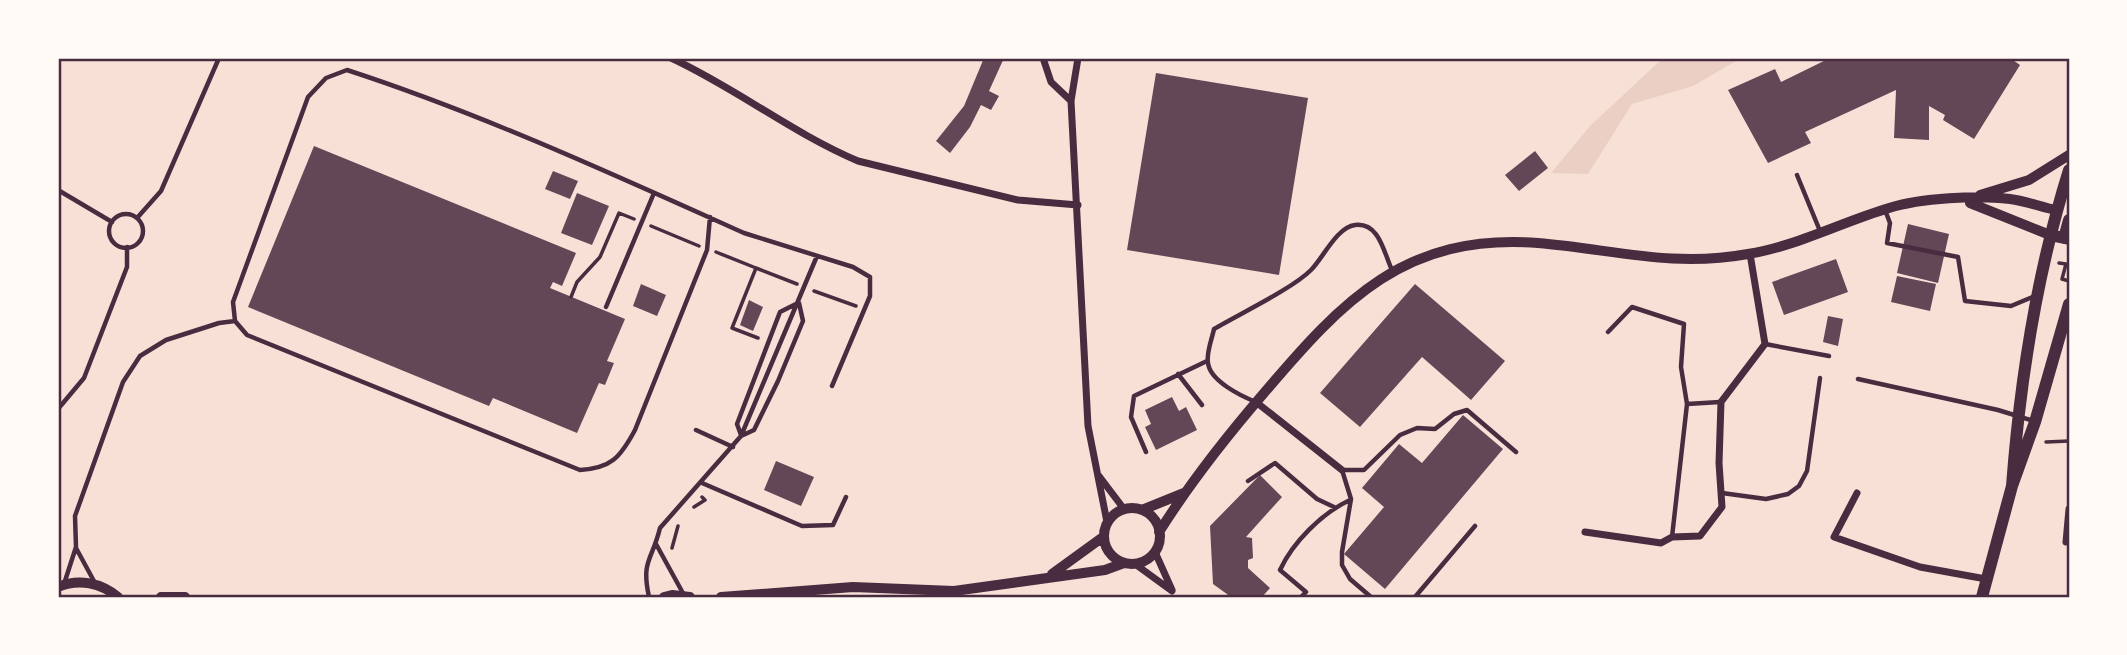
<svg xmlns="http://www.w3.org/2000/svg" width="2127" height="655" font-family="Barlow,sans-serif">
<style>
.green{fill:#ebcfc5}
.building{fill:#644757}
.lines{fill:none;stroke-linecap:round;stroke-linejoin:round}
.path{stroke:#4a2c40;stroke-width:3.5}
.service{stroke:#4a2c40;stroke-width:4.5}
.minor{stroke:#4a2c40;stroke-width:7}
.tertiary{stroke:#4a2c40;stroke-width:10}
.secondary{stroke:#4a2c40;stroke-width:12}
.neatline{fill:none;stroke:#4a2c40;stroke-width:2.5}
</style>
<rect width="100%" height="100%" fill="#f7e1d7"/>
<path class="green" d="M1663,58H1741L1693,86L1632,104L1588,174L1551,173L1590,126Z"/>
<path class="building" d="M984,58H1004L989,91L999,96L991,110L981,105L970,127L950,153L936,141L964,106Z
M1830,58H2010L2020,65L1974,139L1943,120L1945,115L1929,106V140L1894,138L1896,90L1805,132L1811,143L1768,163L1728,90L1775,69L1781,82Z
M1156,73L1308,98L1279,275L1127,250Z
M314,146L576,253L562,286L553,282L550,288L625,319L607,361L614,363L605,385L599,383L577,433L493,398L489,406L248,307Z
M1535,151L1548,168L1519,191L1505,175Z
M553,171L578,181L570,199L545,189Z
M577,193L609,206L592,245L561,233Z
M1908,224L1949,234L1938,283L1897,273Z
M1836,259L1848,292L1784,315L1772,282Z
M1897,276L1936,284L1930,311L1891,302Z
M641,284L666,295L657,316L633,306Z
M1415,284L1505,361L1471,400L1422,357L1360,427L1320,393Z
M749,300L763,307L753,331L740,325Z
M1828,316L1843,319L1838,346L1823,342Z
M1172,397L1179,411L1186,407L1197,430L1156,450L1145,427L1151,424L1145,410Z
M1463,415L1503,449L1385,589L1344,554L1384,507L1362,488L1399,444L1422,463Z
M776,461L814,477L801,506L764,490Z
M1260,475L1282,497L1246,537L1252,538L1253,558L1248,560V568L1270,588L1262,597H1231L1213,584L1210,526Z"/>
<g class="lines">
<path class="path" d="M651,226L699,246
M716,252L756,268L732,328L758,338
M2059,263L2066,264L2062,279L2069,281
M756,268L797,284
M814,291L856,306
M571,297L577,282L600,257L619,213L634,219
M2046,442L2069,441
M694,507L705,500L702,497
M672,548L678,526"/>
<path class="service" d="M1797,175L1820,231
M58,190L112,222
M1885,210L1890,223L1887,243L1958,257L1965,301L2011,306L2035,296
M109 231a17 17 0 1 1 34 0a17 17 0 1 1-34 0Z
M710,217L707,250L635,430C620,458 611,468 580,470L247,335L235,321L233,302L308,97L326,78L347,70C479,113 608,172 735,229L744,233L853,267L870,277V296L832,386
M137,218L161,191L219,58
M606,307L654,193
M1608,332L1632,307L1684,324L1681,367L1687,404
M1765,344L1829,356
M1178,374L1202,405
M1858,379L1998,410L2034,421
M1256,402C1241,396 1210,381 1208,363C1206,353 1212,339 1214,329C1239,314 1292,289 1311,270C1323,258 1337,227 1355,225C1380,222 1384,254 1392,270
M58,409L84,378L127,267V247
M696,430L733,447
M741,435L737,424L780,312L798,303
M741,436L754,430L778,381L803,321L799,303
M1146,452L1131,417L1134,396L1207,361
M1248,481L1275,463L1317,499L1334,507
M702,483L802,526L833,525L846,497
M1722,493L1766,499L1788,494L1799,486L1807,471L1820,378
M1672,537L1687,404L1720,402
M656,544L684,595
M76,548L95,583
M64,584L76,547L75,516L123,382L140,356L166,340L219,323L235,321
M649,597C641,560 652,561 660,528L741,436L817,256
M1301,597L1306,592L1280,570C1293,542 1322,513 1350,500
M1371,597L1350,579L1342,565V552L1351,499L1342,470H1364L1400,435L1417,428L1435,429L1454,414L1467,410L1516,452
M1415,597L1475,526"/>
<path class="minor" d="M671,58C736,88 792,133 858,161L1018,200L1078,205
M1043,58L1051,82L1071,101
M1078,58L1071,101L1088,426L1107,522
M1256,402L1342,470
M1099,476L1124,509
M1857,493L1834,537L1920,567L1986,579
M1585,532L1661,543L1672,537L1700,536L1722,507L1719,463L1721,402L1765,344L1750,254
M2066,542L2069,509
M1155,552L1172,590
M1135,564L1172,591"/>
<path class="tertiary" d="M1980,195L2029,180L2069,155
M1970,203L2050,235
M1104 536a28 28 0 1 1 56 0a28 28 0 1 1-56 0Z
M1142,510L1184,493
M1159,532C1190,483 1226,437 1264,393C1343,300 1405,233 1538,243C1612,249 1671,268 1748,254C1797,246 1842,222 1889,208C1921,198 1977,195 2010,199C2026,201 2041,207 2056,210
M1052,574L1103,537
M58,587C79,578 101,583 118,597
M161,597H185
M664,597L672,595L690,597
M721,597L853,587L954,591L1105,570L1124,563"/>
<path class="secondary" d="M2050,235L2069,239
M2064,238L2069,220
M2012,486C2020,380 2037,272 2069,170
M1982,597L2012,486L2035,422L2069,304"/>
</g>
<rect width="2127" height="655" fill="none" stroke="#fffaf5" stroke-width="119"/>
<rect x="60" y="60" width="2008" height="536" class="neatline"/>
</svg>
